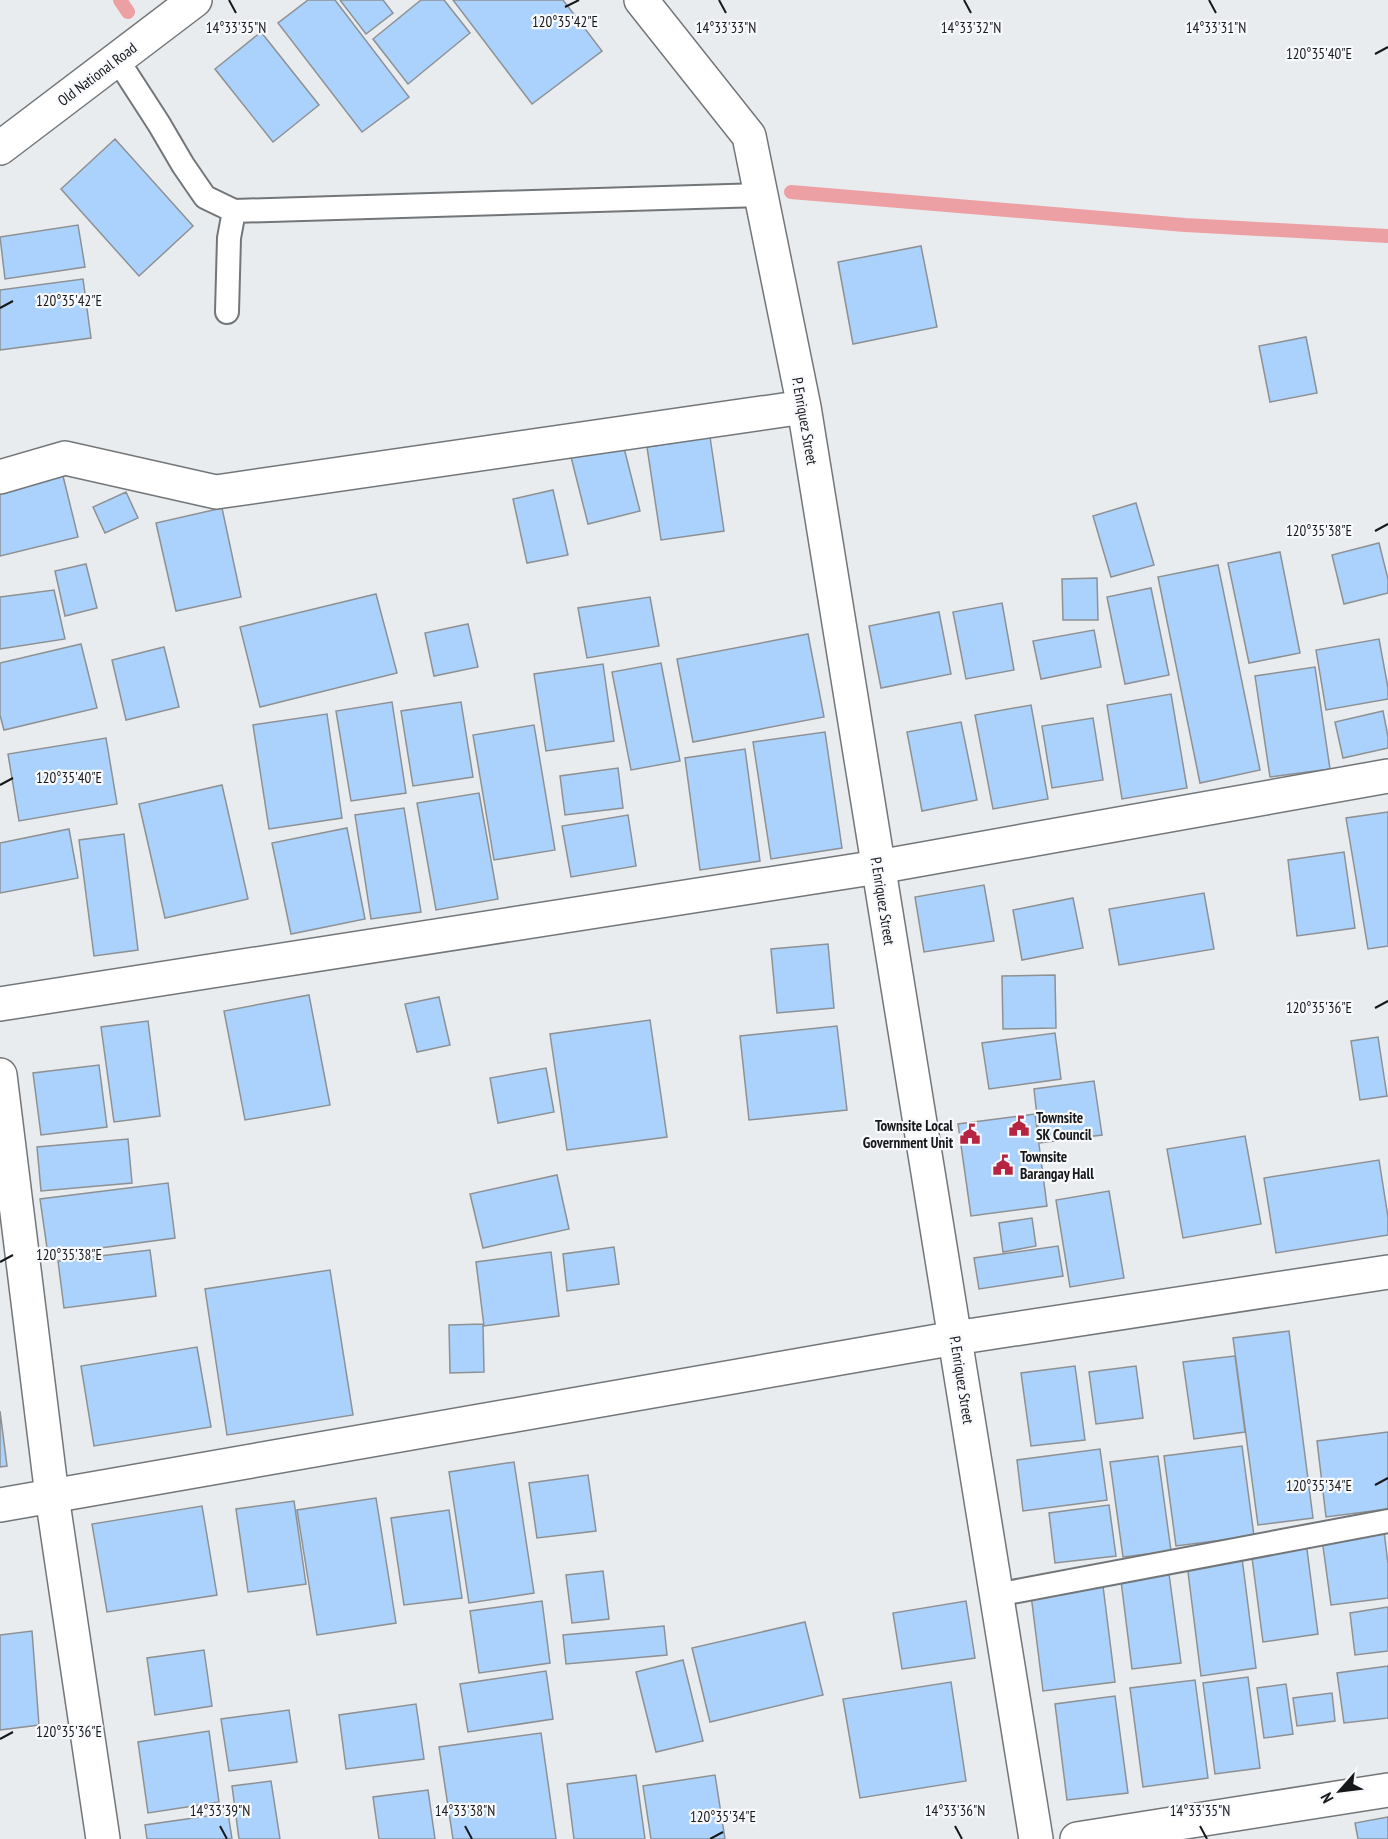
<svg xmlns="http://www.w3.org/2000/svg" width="1388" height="1839" font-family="'PT Sans Narrow',sans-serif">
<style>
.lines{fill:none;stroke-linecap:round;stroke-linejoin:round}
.stream{stroke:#eca0a3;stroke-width:14}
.building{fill:#abd2fd;stroke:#8e9193;stroke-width:1.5}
.lane-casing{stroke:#737678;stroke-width:26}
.street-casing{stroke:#737678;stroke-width:36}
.secondary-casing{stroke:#737678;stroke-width:36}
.lane{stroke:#fff;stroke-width:22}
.street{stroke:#fff;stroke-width:33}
.secondary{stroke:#fff;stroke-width:33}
.ticks{fill:none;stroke:#171819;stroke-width:2}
.labels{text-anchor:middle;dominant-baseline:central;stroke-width:4.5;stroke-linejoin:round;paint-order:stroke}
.street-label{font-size:15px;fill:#171819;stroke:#f7f9fc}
.poi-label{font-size:15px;font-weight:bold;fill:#171819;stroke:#f7f9fc;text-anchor:start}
.ticks-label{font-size:15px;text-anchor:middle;fill:#171819;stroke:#f7f9fc;stroke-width:4.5;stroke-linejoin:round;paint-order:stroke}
</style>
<rect width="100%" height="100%" fill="#e9ecef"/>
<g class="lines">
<path class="stream" d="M120,0L128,12
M791,192L1185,225L1388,236"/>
</g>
<path class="building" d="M308,0H335L409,97L362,132L278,23Z
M340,0H383L393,13L366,34Z
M421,0H444L470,33L408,84L373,39Z
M453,0H563L602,51L532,104Z
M261,32L319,105L273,142L215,69Z
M115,139L193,226L139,276L61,189Z
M78,225L85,267L5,279L0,237Z
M921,246L937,327L853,344L838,262Z
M83,279L91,338L0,350V290Z
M1306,337L1317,393L1270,402L1259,346Z
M710,437L724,531L661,540L647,447Z
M623,444L640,511L588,524L571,457Z
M63,476L78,537L0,556V491Z
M553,490L568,555L527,563L513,499Z
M126,492L138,518L105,533L93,507Z
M1136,503L1154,565L1111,577L1093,516Z
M222,508L241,597L176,611L156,523Z
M1379,543L1388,579V593L1344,604L1332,555Z
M1280,552L1300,653L1249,663L1228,563Z
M86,564L97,608L65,616L55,571Z
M1218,565L1260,770L1200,783L1158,577Z
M1097,578L1098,620H1063L1062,579Z
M1151,588L1169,675L1125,684L1107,597Z
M54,590L65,639L0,649V597Z
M376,594L397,673L260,707L240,627Z
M650,597L659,646L587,658L578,608Z
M1002,603L1014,670L966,679L953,612Z
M939,612L951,674L881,688L869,626Z
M468,624L478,667L434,676L425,633Z
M1094,630L1101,667L1041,679L1033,641Z
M808,634L824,717L693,742L677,659Z
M1379,639L1388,688V699L1326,710L1316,650Z
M81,644L97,708L4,730L0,715V663Z
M164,647L179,707L126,720L112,660Z
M661,663L680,761L631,770L612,672Z
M603,664L614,741L546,751L534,674Z
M1315,667L1330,769L1270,777L1255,676Z
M1171,694L1187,788L1122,799L1107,705Z
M392,702L406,793L351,801L336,711Z
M461,702L473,777L413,786L401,711Z
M1031,705L1048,799L993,809L975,715Z
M1383,711L1388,737V748L1343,758L1335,722Z
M327,714L342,818L269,829L253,725Z
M1093,718L1103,780L1052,788L1042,726Z
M961,722L977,800L922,811L907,732Z
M534,725L555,850L494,860L473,735Z
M825,732L842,848L771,859L753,742Z
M106,738L117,804L19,821L8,754Z
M745,749L760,861L700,870L685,758Z
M618,768L623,808L565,815L560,776Z
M222,785L248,899L165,918L139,804Z
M479,793L498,899L436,910L417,803Z
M404,808L421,912L371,919L355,815Z
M1388,812V946L1368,949L1346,818Z
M628,815L636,866L571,877L562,826Z
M347,828L365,919L291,934L272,843Z
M69,829L78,878L0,893V843Z
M124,834L138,950L94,956L79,840Z
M1344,852L1355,928L1297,936L1288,860Z
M984,885L994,941L924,952L915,897Z
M1204,893L1214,949L1119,965L1109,909Z
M1073,898L1083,948L1022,960L1013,910Z
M828,944L834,1008L777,1013L771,949Z
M1055,975L1056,1028L1003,1029L1002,976Z
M309,995L330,1105L245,1120L224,1011Z
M439,997L450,1045L417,1052L405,1004Z
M650,1020L667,1137L567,1150L550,1034Z
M148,1021L160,1116L114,1122L101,1027Z
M837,1026L847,1110L749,1120L740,1036Z
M1055,1033L1061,1079L989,1089L982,1043Z
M1378,1037L1387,1096L1360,1100L1351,1041Z
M99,1065L107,1127L41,1135L33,1073Z
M546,1068L554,1112L498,1123L490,1078Z
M1094,1081L1102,1135L1040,1143L1034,1089Z
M1035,1114L1047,1206L971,1216L958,1124Z
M1245,1136L1261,1224L1183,1238L1167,1149Z
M128,1139L132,1183L41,1191L37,1147Z
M1379,1160L1388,1217V1235L1276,1253L1264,1178Z
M557,1175L569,1229L483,1248L470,1194Z
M168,1183L175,1238L48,1255L40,1199Z
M1109,1191L1124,1278L1070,1287L1056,1200Z
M1032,1218L1036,1246L1003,1252L999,1223Z
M1058,1246L1063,1276L979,1289L974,1258Z
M614,1247L619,1284L567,1291L563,1254Z
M150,1250L156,1296L64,1308L58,1261Z
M551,1252L559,1316L484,1326L476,1262Z
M330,1270L353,1415L227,1435L205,1289Z
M483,1324L484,1372L450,1373L449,1325Z
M1289,1331L1313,1518L1258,1525L1233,1338Z
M197,1347L211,1427L94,1446L81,1366Z
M1235,1356L1245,1432L1194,1439L1183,1362Z
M1075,1366L1085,1440L1031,1446L1021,1373Z
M1136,1366L1143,1418L1096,1424L1089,1372Z
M0,1411L7,1466L0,1467Z
M1388,1432V1509L1326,1517L1317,1441Z
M1242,1446L1254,1536L1176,1546L1164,1456Z
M1100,1449L1107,1500L1023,1511L1017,1460Z
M1158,1456L1171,1551L1123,1557L1110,1462Z
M514,1462L534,1593L469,1603L449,1472Z
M588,1475L596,1531L537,1538L529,1483Z
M376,1498L396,1623L317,1635L297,1510Z
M294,1501L306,1584L248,1592L236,1509Z
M1109,1505L1116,1556L1055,1563L1049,1513Z
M202,1506L217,1595L107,1612L92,1524Z
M449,1510L462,1598L404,1605L391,1518Z
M1384,1531L1388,1564V1598L1331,1605L1322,1539Z
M1306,1542L1318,1634L1263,1642L1251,1550Z
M1242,1558L1256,1668L1201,1676L1187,1564Z
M603,1571L609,1619L572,1623L566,1575Z
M1169,1574L1181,1663L1132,1669L1121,1581Z
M1103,1586L1115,1682L1043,1691L1031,1595Z
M542,1601L550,1663L479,1673L470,1611Z
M966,1601L975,1658L902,1669L893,1613Z
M1388,1607V1651L1355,1655L1350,1613Z
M805,1622L823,1695L710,1722L692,1648Z
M664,1626L667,1655L566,1664L563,1635Z
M32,1631L39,1725L0,1730V1635Z
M204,1650L212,1706L155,1715L147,1658Z
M683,1660L703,1741L656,1752L636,1672Z
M1388,1666V1718L1344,1723L1337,1673Z
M546,1671L553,1719L468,1732L460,1684Z
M1248,1677L1260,1768L1215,1774L1203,1683Z
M1195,1680L1208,1778L1143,1787L1130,1688Z
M951,1682L966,1781L860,1798L843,1699Z
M1286,1684L1293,1734L1264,1738L1257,1688Z
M1332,1693L1335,1721L1297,1726L1293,1698Z
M1115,1696L1128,1793L1067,1800L1055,1704Z
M416,1704L424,1759L346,1769L339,1715Z
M289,1710L297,1762L229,1771L221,1719Z
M209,1731L219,1802L148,1813L138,1742Z
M541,1733L556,1839H453L439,1747Z
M636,1775L645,1839H574L567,1784Z
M715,1775L725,1839H651L643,1786Z
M271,1781L280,1839H239L232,1786Z
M428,1790L435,1839H379L373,1797Z
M228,1813L232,1839H147L145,1825Z
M1388,1817V1839H1358L1355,1823Z"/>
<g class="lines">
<g class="lane-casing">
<path id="lane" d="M117,59L159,124L183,165L205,197L234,211L761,195
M227,312L229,238L234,211
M996,1595L1388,1521"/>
</g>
<g class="street-casing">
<path id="street" d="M641,0L749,136L804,407L1036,1839
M0,477L65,458L216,492L804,407
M0,1004L878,867L1388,776
M0,1075L52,1496L103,1839
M0,1505L955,1338L1388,1272
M1077,1839L1388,1790"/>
</g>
<g class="secondary-casing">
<path id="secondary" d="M0,148L195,0"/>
</g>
<use href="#lane" class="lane"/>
<use href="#street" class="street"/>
<use href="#secondary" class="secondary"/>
</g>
<path class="ticks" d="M229,0L236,13M719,0L726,13M964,0L971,13M1209,0L1216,13M565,7L579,0M1375,54L1388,47M0,308L13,301M1375,531L1388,524M0,785L13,778M1375,1008L1388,1001M0,1262L13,1255M1375,1485L1388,1478M0,1739L13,1732M220,1826L227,1839M465,1826L472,1839M955,1826L962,1839M1200,1826L1207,1839M710,1839L723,1832"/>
<defs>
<g id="civic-bare" transform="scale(1.62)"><path d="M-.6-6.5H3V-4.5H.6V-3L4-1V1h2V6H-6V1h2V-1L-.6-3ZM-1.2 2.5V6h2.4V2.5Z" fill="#b62442" stroke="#f7f9fc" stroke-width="2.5" paint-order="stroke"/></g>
</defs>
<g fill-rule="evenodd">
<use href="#civic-bare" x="1019" y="1126"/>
<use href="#civic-bare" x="970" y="1134"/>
<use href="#civic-bare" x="1003" y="1165"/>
</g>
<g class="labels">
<g class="street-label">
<text transform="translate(97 74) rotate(-37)">Old National Road</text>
<text transform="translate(805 421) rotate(80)">P. Enriquez Street</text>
<text transform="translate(883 901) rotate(81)">P. Enriquez Street</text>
<text transform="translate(962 1380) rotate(81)">P. Enriquez Street</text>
</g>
<g class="poi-label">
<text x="1036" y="1117">Townsite<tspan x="1036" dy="17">SK Council</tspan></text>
<text x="953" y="1125" text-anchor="end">Townsite Local<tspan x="953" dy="17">Government Unit</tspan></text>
<text x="1020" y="1156">Townsite<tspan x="1020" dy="17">Barangay Hall</tspan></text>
</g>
</g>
<g class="ticks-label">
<text x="565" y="27">120°35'42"E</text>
<text x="236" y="33">14°33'35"N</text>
<text x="726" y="33">14°33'33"N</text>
<text x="971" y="33">14°33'32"N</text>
<text x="1216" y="33">14°33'31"N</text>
<text x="1319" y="59">120°35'40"E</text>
<text x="69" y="306">120°35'42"E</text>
<text x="1319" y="536">120°35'38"E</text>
<text x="69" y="783">120°35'40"E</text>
<text x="1319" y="1013">120°35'36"E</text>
<text x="69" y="1260">120°35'38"E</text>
<text x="1319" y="1491">120°35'34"E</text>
<text x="69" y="1737">120°35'36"E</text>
<text x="220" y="1816">14°33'39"N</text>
<text x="465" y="1816">14°33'38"N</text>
<text x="955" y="1816">14°33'36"N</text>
<text x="1200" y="1816">14°33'35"N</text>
<text x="723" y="1822">120°35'34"E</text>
</g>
<g transform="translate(1340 1791) rotate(242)" stroke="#f7f9fc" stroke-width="4.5" paint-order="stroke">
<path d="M0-4.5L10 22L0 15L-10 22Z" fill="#171819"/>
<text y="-9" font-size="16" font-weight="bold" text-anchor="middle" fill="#171819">N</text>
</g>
</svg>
